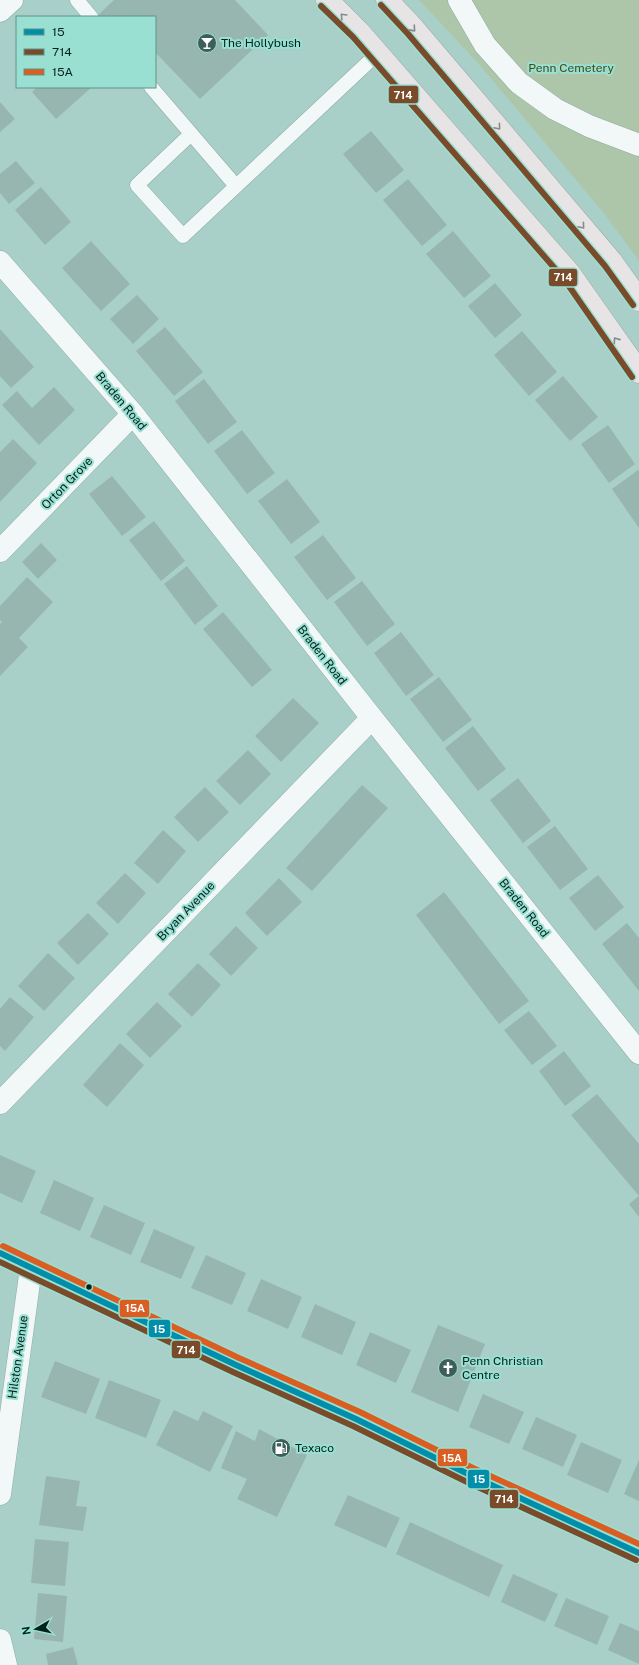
<svg xmlns="http://www.w3.org/2000/svg" width="639" height="1665" font-family="'Public Sans',sans-serif">
<style>
.green{fill:#adc6aa}
.building{fill:#97b6b0}
.lines{fill:none;stroke-linecap:round;stroke-linejoin:round}
.lane-casing{stroke:#8daca6;stroke-width:15}
.street-casing{stroke:#8daca6;stroke-width:23}
.secondary-casing{stroke:#8daca6;stroke-width:23}
.highway-casing{stroke:#9fa8a7;stroke-width:23}
.lane{stroke:#f2f8f7;stroke-width:14}
.street{stroke:#f2f8f7;stroke-width:22}
.secondary{stroke:#f2f8f7;stroke-width:22}
.highway{stroke:#e7e4e5;stroke-width:22}
.bus-1-casing{stroke:#99e0d2;stroke-width:9}
.bus-2-casing{stroke:#99e0d2;stroke-width:9}
.bus-3-casing{stroke:#99e0d2;stroke-width:9}
.bus-1{stroke:#018eab;stroke-width:6}
.bus-2{stroke:#7a4b2a;stroke-width:6}
.bus-3{stroke:#da5e22;stroke-width:6}
.oneway{stroke:#818d8b}
.bus-dot{fill:#04221d;stroke:#99e0d2;stroke-width:1.5}
.labels{text-anchor:middle;dominant-baseline:central;stroke-width:4;stroke-linejoin:round;paint-order:stroke}
.poi-label{font-size:12px;fill:#04221d;stroke:#99e0d2;text-anchor:start}
.park-label{font-size:12px;fill:#404c19;stroke:#99e0d2}
.street-label{font-size:12px;fill:#04221d;stroke:#99e0d2}
.line-badge{stroke:#99e0d2;stroke-width:1.5}
.badge-label{font-size:11px;text-anchor:middle;font-weight:bold;fill:#fff}
</style>
<rect width="100%" height="100%" fill="#a9d0c8"/>
<path class="green" d="M419,0H639V261L603,212L478,63Z"/>
<path class="building" d="M114,0H235L268,35L200,99L155,52V17H96Z
M37,87H92L56,119L32,92Z
M0,102L15,119L0,132Z
M371,131L404,170L376,193L343,154Z
M16,161L35,183L9,204L0,193V174Z
M408,179L447,225L422,246L383,200Z
M41,187L71,222L45,245L15,210Z
M453,231L491,276L464,298L426,254Z
M91,241L130,284L101,311L62,268Z
M495,283L522,315L495,338L468,306Z
M137,295L159,319L133,344L110,319Z
M165,327L203,372L174,396L136,351Z
M0,329L34,367L11,388L0,376Z
M522,331L557,372L529,396L494,355Z
M563,376L598,417L570,441L535,400Z
M204,379L237,422L208,444L175,401Z
M54,387L75,410L39,445L2,405L17,391L32,408Z
M608,425L635,464L609,483L581,444Z
M242,430L275,473L247,494L214,451Z
M13,439L37,463L0,502V452Z
M638,470L639,471V528L612,489Z
M112,476L146,517L122,536L89,494Z
M287,479L320,522L291,544L258,501Z
M154,521L185,561L161,581L129,540Z
M323,535L356,578L327,600L294,557Z
M41,543L57,560L38,579L22,562Z
M187,566L218,606L195,625L164,584Z
M27,577L53,602L19,638L28,647L0,676V624L2,622L0,620V606Z
M362,581L395,624L367,646L334,602Z
M223,612L272,670L252,687L203,629Z
M401,632L434,675L406,696L374,653Z
M439,677L472,720L443,742L410,699Z
M293,698L319,723L281,762L255,736Z
M473,726L506,769L478,791L445,748Z
M248,750L271,774L240,805L216,781Z
M518,778L551,821L523,843L490,800Z
M362,785L388,808L312,891L286,868Z
M205,787L229,812L198,842L174,817Z
M555,826L588,869L560,890L527,847Z
M163,830L186,851L158,884L134,863Z
M125,873L146,893L118,924L96,903Z
M598,875L624,907L595,931L569,898Z
M279,878L302,902L267,936L245,913Z
M444,892L529,1001L499,1024L416,915Z
M88,913L109,934L78,965L57,943Z
M627,923L639,938V991L602,944Z
M236,926L258,948L231,976L209,954Z
M48,953L75,978L44,1011L18,986Z
M198,963L221,985L192,1017L168,994Z
M10,997L34,1017L5,1051L0,1046V1009Z
M157,1002L182,1026L150,1058L126,1034Z
M529,1011L557,1046L532,1065L504,1030Z
M120,1043L144,1065L107,1107L83,1085Z
M564,1051L591,1086L565,1106L539,1071Z
M597,1094L639,1144V1217L629,1204L639,1196L571,1115Z
M0,1155L36,1171L22,1203L0,1193Z
M54,1180L94,1198L80,1231L40,1213Z
M104,1205L145,1223L131,1255L90,1237Z
M154,1229L195,1247L181,1279L140,1262Z
M206,1255L246,1273L232,1305L191,1288Z
M261,1279L302,1297L288,1329L247,1311Z
M315,1304L356,1322L342,1355L301,1337Z
M438,1325L485,1344L458,1412L411,1392Z
M370,1332L411,1350L396,1383L356,1365Z
M55,1361L100,1379L86,1414L41,1397Z
M109,1380L161,1400L146,1438L95,1418Z
M483,1394L524,1412L509,1444L469,1427Z
M174,1410L198,1421L203,1411L233,1426L210,1472L156,1445Z
M536,1417L577,1435L563,1467L522,1449Z
M259,1429L307,1455L277,1517L237,1499L247,1479L221,1468L236,1431L255,1441Z
M581,1442L622,1460L608,1493L567,1475Z
M639,1460V1501L624,1494Z
M46,1476L80,1481L76,1506L87,1507L83,1531L39,1525Z
M348,1495L400,1518L386,1548L334,1525Z
M410,1522L503,1565L489,1597L396,1554Z
M35,1539L69,1542L65,1586L31,1583Z
M513,1574L558,1594L545,1622L501,1602Z
M38,1593L67,1596L63,1642L34,1639Z
M566,1598L609,1616L597,1645L554,1626Z
M620,1623L639,1631V1664L608,1650Z
M73,1647L78,1665H48L46,1654Z"/>
<g class="lines">
<g class="lane-casing">
<path id="lane" d="M77,0L91,17
M151,87L236,186
M191,134L137,185L183,236L377,54"/>
</g>
<g class="street-casing">
<path id="street" d="M459,0L485,45L519,83L555,109L589,126L639,145
M0,11L12,0
M0,262L133,414L372,718L639,1053
M0,551L133,414
M0,1103L372,718
M0,1494L31,1268
M0,1640L6,1665"/>
</g>
<g class="secondary-casing">
<path id="secondary" d="M0,1253L236,1365L356,1419L470,1475L639,1553"/>
</g>
<g class="highway-casing">
<path id="highway" d="M327,0L359,32L570,274L639,372
M387,0L414,29L611,261L639,300"/>
</g>
<use href="#lane" class="lane"/>
<use href="#street" class="street"/>
<use href="#secondary" class="secondary"/>
<use href="#highway" class="highway"/>
<g class="bus-1-casing">
<path id="bus-1" d="M0,1253L236,1365L356,1419L470,1475L639,1553"/>
</g>
<g class="bus-2-casing">
<path id="bus-2" d="M381,5L408,34L605,266L633,305
M321,6L353,37L564,279L632,377
M0,1262L233,1372L353,1426L467,1482L636,1560"/>
</g>
<g class="bus-3-casing">
<path id="bus-3" d="M3,1246L239,1358L360,1412L473,1468L639,1544"/>
</g>
<use href="#bus-1" class="bus-1"/>
<use href="#bus-2" class="bus-2"/>
<use href="#bus-3" class="bus-3"/>
</g>
<defs><path id="oneway-chevron" d="M-2-3.5L2.5 0L-2 3.5" fill="none" stroke-width="1.6" stroke-linecap="round" stroke-linejoin="round"/></defs>
<g class="oneway">
<use href="#oneway-chevron" transform="translate(343 16) rotate(-135)"/>
<use href="#oneway-chevron" transform="translate(413 29) rotate(48)"/>
<use href="#oneway-chevron" transform="translate(498 127) rotate(50)"/>
<use href="#oneway-chevron" transform="translate(582 226) rotate(50)"/>
<use href="#oneway-chevron" transform="translate(616 340) rotate(-125)"/>
</g>
<defs>
<g id="bar-disc" transform="scale(1)"><circle r="9.5" fill="#3e5f59" stroke="#99e0d2"/><path d="M-6-5H6L.8 .8V4.5H3.5V6h-7V4.5H-.8V.8Z" fill="#fff"/></g>
<g id="church-disc" transform="scale(1)"><circle r="9.5" fill="#3e5f59" stroke="#99e0d2"/><path d="M-1.2-6h2.4v3.5h3.3v2.4h-3.3V6h-2.4V-.1h-3.3v-2.4h3.3Z" fill="#fff"/></g>
<g id="fuel-disc" transform="scale(1)"><circle r="9.5" fill="#3e5f59" stroke="#99e0d2"/><path d="M-5.5-6h7V0h2V4h1.3V-2.5L3-4.5l.8-.8L6-3V5H2.5V1h-1V6h-7ZM-4.2-4.7v3.2H.2V-4.7Z" fill="#fff"/></g>
</defs>
<g fill-rule="evenodd">
<use href="#bar-disc" x="207" y="43"/>
<use href="#church-disc" x="448" y="1368"/>
<use href="#fuel-disc" x="281" y="1448"/>
</g>
<circle class="bus-dot" cx="89" cy="1287" r="3.5"/>
<g class="labels">
<g class="poi-label">
<text x="221" y="43">The Hollybush</text>
<text x="462" y="1361">Penn Christian<tspan x="462" dy="14">Centre</tspan></text>
<text x="295" y="1448">Texaco</text>
</g>
<g class="park-label">
<text x="571" y="68">Penn Cemetery</text>
</g>
<g class="street-label">
<text transform="translate(121 401) rotate(50)">Braden Road</text>
<text transform="translate(67 483) rotate(-46)">Orton Grove</text>
<text transform="translate(322 655) rotate(52)">Braden Road</text>
<text transform="translate(524 908) rotate(51)">Braden Road</text>
<text transform="translate(186 911) rotate(-46)">Bryan Avenue</text>
<text transform="translate(18 1357) rotate(-82)">Hilston Avenue</text>
</g>
</g>
<g class="line-badge">
<rect x="388" y="85" width="31" height="19" rx="4" fill="#7a4b2a"/>
<rect x="548" y="268" width="30" height="19" rx="4" fill="#7a4b2a"/>
<rect x="119" y="1299" width="31" height="19" rx="4" fill="#da5e22"/>
<rect x="148" y="1319" width="23" height="19" rx="4" fill="#018eab"/>
<rect x="171" y="1340" width="30" height="19" rx="4" fill="#7a4b2a"/>
<rect x="437" y="1448" width="31" height="19" rx="4" fill="#da5e22"/>
<rect x="467" y="1469" width="23" height="20" rx="4" fill="#018eab"/>
<rect x="489" y="1489" width="30" height="20" rx="4" fill="#7a4b2a"/>
</g>
<g class="badge-label">
<text x="403" y="99">714</text>
<text x="563" y="281">714</text>
<text x="135" y="1312">15A</text>
<text x="159" y="1333">15</text>
<text x="186" y="1354">714</text>
<text x="452" y="1462">15A</text>
<text x="479" y="1483">15</text>
<text x="504" y="1503">714</text>
</g>
<rect x="16" y="16" width="140" height="72" fill="#99e0d2" stroke="#5d948a"/>
<rect x="24" y="29" width="20" height="6" fill="#018eab" stroke="#5d948a"/>
<text x="52" y="36" font-size="12" fill="#04221d">15</text>
<rect x="24" y="49" width="20" height="6" fill="#7a4b2a" stroke="#5d948a"/>
<text x="52" y="56" font-size="12" fill="#04221d">714</text>
<rect x="24" y="69" width="20" height="6" fill="#da5e22" stroke="#5d948a"/>
<text x="52" y="76" font-size="12" fill="#04221d">15A</text>
<g transform="translate(36 1629) rotate(261)" stroke="#99e0d2" stroke-width="3" paint-order="stroke">
<path d="M0-3L7 15L0 10L-7 15Z" fill="#04221d"/>
<text y="-6" font-size="11" font-weight="bold" text-anchor="middle" fill="#04221d">N</text>
</g>
</svg>
